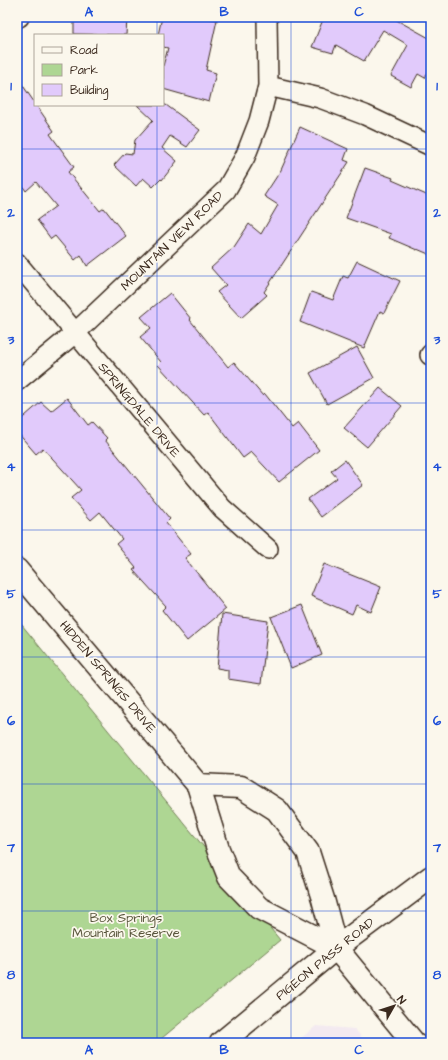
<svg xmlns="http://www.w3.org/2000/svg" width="448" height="1060" font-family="'Architects Daughter',sans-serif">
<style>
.built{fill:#f3eaf0}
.green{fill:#aed693;stroke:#748058}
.building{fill:#e1cafb;stroke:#3b2a1e}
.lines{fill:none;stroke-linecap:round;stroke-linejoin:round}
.street-casing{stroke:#3b2a1e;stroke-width:22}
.secondary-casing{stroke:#3b2a1e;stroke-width:25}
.street{stroke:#fbf7ec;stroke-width:19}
.secondary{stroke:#fbf7ec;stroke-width:22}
.grid{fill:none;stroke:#1d4ed8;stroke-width:1;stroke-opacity:0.55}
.labels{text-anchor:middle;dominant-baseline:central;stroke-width:3.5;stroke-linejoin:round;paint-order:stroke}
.street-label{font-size:13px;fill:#3b2a1e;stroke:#fbf7ec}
.park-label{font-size:13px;fill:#58553b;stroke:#fbf7ec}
.neatline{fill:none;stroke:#1d4ed8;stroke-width:1.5}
.grid-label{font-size:13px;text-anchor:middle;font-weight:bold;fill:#1d4ed8}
</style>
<rect width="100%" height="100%" fill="#fbf7ec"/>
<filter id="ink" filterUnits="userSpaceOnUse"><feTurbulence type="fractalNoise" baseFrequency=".025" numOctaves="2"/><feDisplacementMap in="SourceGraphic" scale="8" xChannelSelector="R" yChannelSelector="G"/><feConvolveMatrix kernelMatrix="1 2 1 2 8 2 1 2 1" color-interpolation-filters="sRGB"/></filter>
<g filter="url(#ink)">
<path class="built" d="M316,1026L355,1029L366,1043H295Z"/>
<path class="green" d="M17,619L280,940L156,1043H17Z"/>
<path class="building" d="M74,17H127L126,35L74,34Z
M162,17H202L217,20L206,70L216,73L209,102L163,89V66L168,48L163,47V35H158Z
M324,17H391L431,39V66L425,78L418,74L411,87L391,76L408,45L383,30L364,61L336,45L333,53L312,47Z
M17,77L54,131L50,134L74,167L68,172L100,211L104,208L126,236L87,266L81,255L75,260L55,236L51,239L37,220L56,206L36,182L26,191L17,178Z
M137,105H166L200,130L187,147L170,136L162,148L177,161L162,180L161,179L153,187L143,178L136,186L114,165L125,153L133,154L135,140L153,120Z
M300,127L348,149L344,160L349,162L264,292L267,295L241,318L217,292L226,285L211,268L234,247L249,224L261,234L278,205L264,196L281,170Z
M365,168L393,178L392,180L431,197V255L417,249V250L389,238L391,234L346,218Z
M357,261L400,281L384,313L380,311L364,348L300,322L311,292L333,300L343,276L348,278Z
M170,293L191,319L190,320L228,367L234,362L263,396L265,394L292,428L298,423L319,450L279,482L251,452L243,458L208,412L204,415L158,365L161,362L140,337L151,328L141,317Z
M357,347L374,378L327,404L310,373Z
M380,388L402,406L367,447L344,428Z
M67,398L88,425L92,422L107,438L105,440L170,519L166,523L191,554L185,558L226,609L187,641L162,610L166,606L133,570L136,568L116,544L122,539L100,512L91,520L71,498L81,490L43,448L36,454L17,432V423L41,402L51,411Z
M345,460L363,485L321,517L308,499L337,478L331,471Z
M324,564L381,587L371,612L356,605L352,614L311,596Z
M302,605L322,655L291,668L271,617Z
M222,614L268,621L261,684L228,679V670L217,668Z"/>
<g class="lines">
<g class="street-casing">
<path id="street" d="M17,18L19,17
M268,86L320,98L365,115L431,146
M17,263L222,508L268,549
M430,355L431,354
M17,381L75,333L226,190L245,157L259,121L268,86L267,17"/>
</g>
<g class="secondary-casing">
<path id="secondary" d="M17,570L198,785L218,849L229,877L259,908L336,948L414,1043
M198,785L241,787L277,810L308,852L323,899L336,948
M221,1043L336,948L431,877"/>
</g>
<use href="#street" class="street"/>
<use href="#secondary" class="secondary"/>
</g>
</g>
<path class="grid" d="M157,17V35M291,17V1043M157,105V1043M17,149H431M17,276H431M17,403H431M17,530H431M17,657H431M17,784H431M17,911H431"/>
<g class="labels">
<g class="street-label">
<text transform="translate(172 241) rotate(-44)">MOUNTAIN VIEW ROAD</text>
<text transform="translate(139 410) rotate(50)">SPRINGDALE DRIVE</text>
<text transform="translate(108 677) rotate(50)">HIDDEN SPRINGS DRIVE</text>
<text transform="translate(325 959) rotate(-39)">PIGEON PASS ROAD</text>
</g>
<g class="park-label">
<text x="126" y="918">Box Springs<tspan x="126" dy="15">Mountain Reserve</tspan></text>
</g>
</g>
<rect width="448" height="1060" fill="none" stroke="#fbf7ec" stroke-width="44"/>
<rect x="34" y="34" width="130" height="72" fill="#fbf7ec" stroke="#aea59a"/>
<rect x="42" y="47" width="20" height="6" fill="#fbf7ec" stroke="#aea59a"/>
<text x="70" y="54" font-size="12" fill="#3b2a1e">Road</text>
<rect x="42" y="64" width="20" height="12" fill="#aed693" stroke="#aea59a"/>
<text x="70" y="74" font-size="12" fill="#3b2a1e">Park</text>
<rect x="42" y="84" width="20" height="12" fill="#e1cafb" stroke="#aea59a"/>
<text x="70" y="94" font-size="12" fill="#3b2a1e">Building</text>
<g transform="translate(394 1006) rotate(51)" stroke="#fbf7ec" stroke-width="3" paint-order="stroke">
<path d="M0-3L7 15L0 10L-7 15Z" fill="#3b2a1e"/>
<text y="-6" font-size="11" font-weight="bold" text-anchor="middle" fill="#3b2a1e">N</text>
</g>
<rect x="22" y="22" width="404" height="1016" class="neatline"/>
<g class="grid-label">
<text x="89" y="16">A</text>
<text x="224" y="16">B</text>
<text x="359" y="16">C</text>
<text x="11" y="90">1</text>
<text x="437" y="90">1</text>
<text x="11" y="217">2</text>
<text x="437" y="217">2</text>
<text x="11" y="344">3</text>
<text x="437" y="344">3</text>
<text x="11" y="471">4</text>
<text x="437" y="471">4</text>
<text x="11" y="598">5</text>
<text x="437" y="598">5</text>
<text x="11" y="725">6</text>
<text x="437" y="725">6</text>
<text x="11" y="852">7</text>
<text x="437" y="852">7</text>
<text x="11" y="979">8</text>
<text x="437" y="979">8</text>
<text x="89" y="1054">A</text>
<text x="224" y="1054">B</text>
<text x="359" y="1054">C</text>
</g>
</svg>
